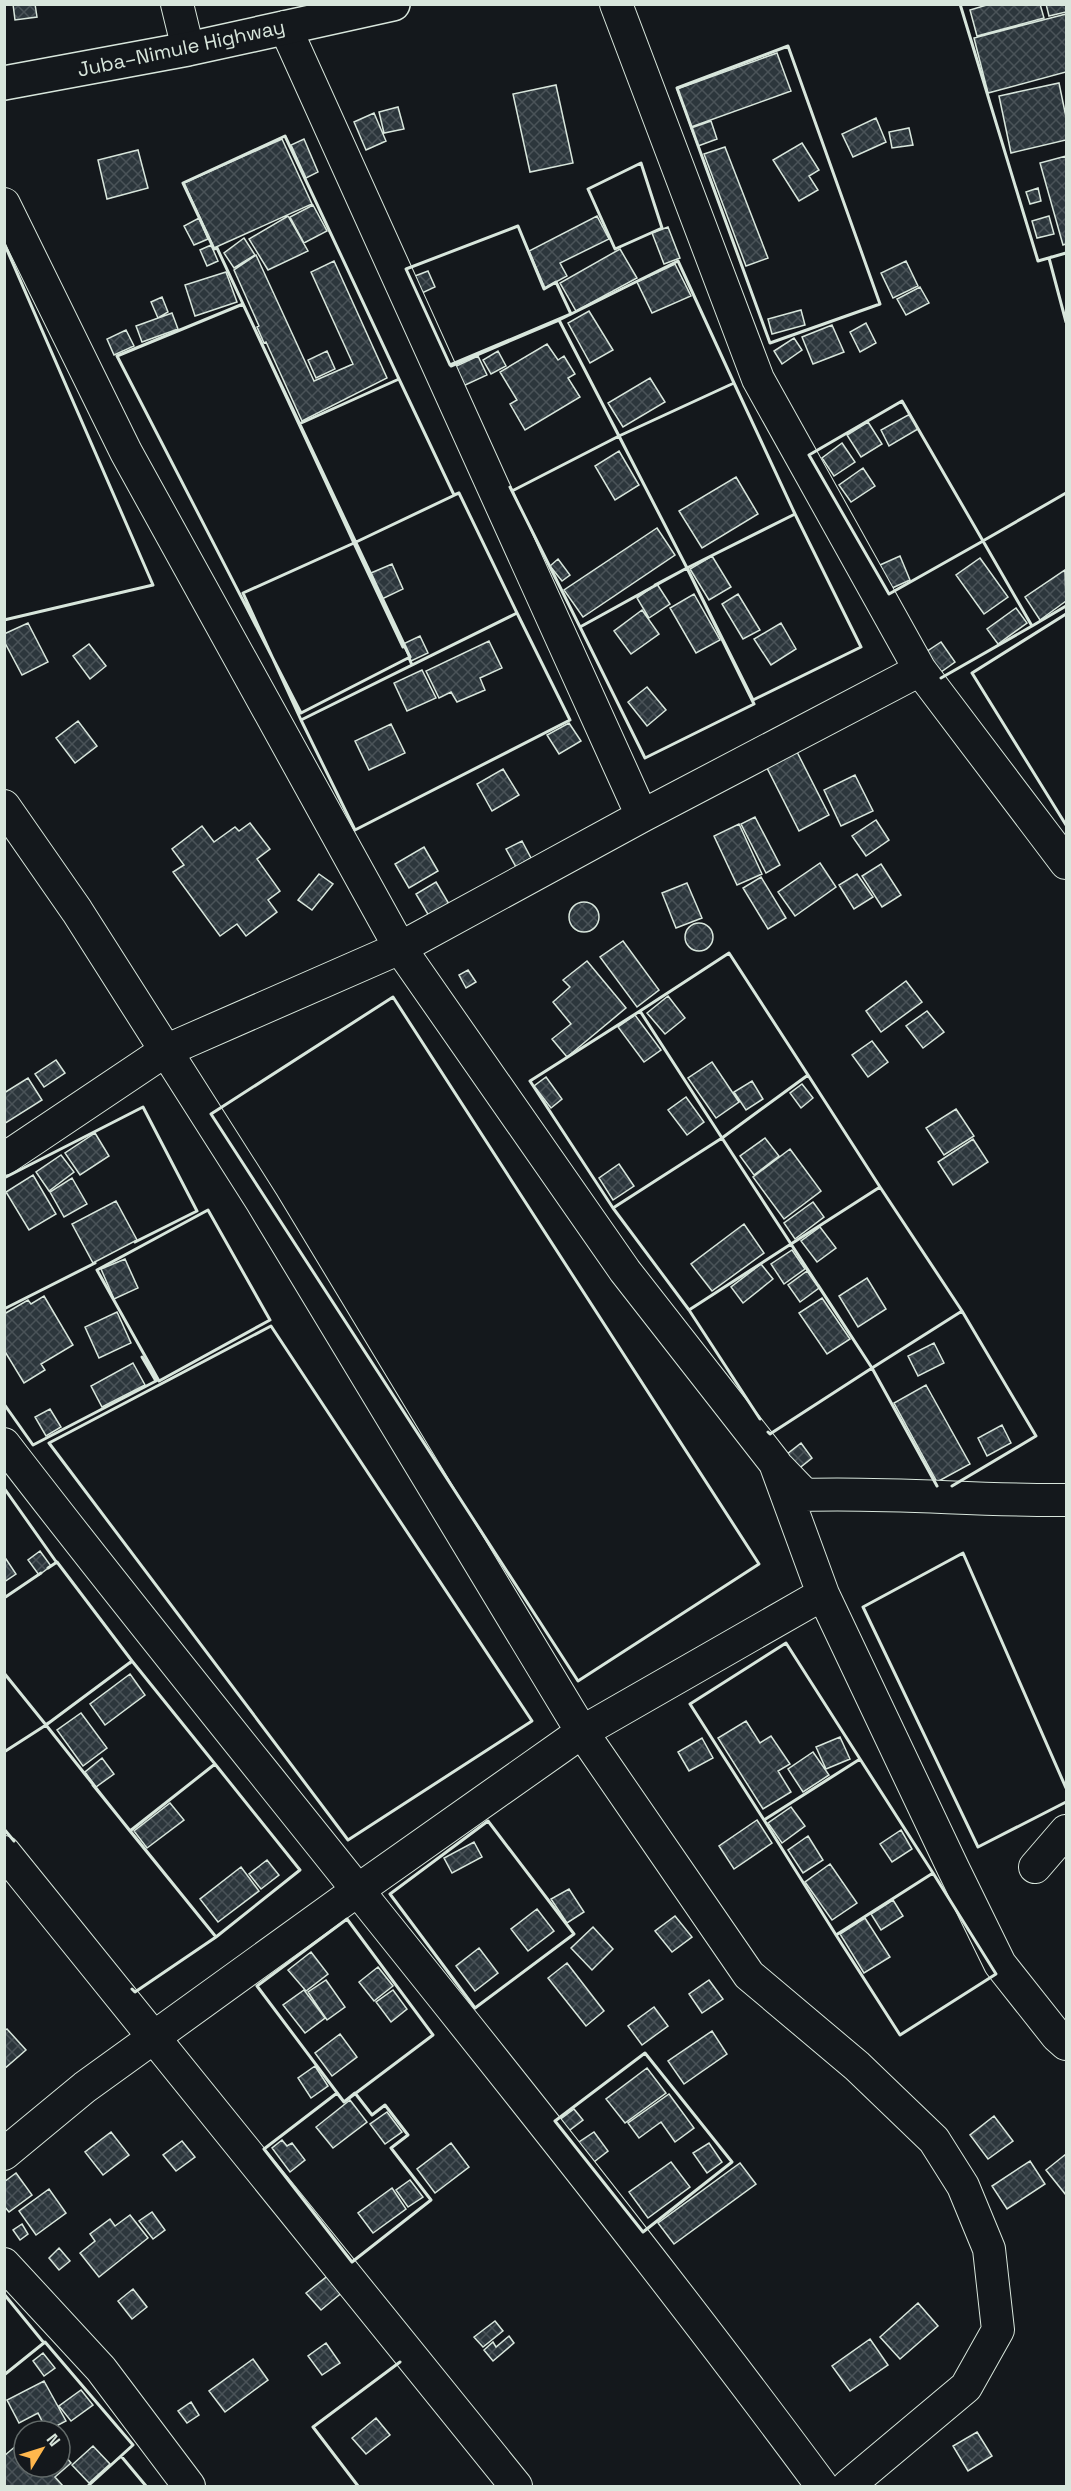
<svg xmlns="http://www.w3.org/2000/svg" width="1071" height="2491" font-family="'Space Grotesk',sans-serif">
<style>
.building{fill:url(#building-cross-hatch);stroke:#d8e6dc;stroke-width:1.5}
.lines{fill:none;stroke-linecap:round;stroke-linejoin:round}
.minor-casing{stroke:#d8e6dc;stroke-width:34}
.primary-casing{stroke:#d8e6dc;stroke-width:36}
.minor{stroke:#14181c;stroke-width:32}
.primary{stroke:#14181c;stroke-width:33}
.wall{stroke:#d8e6dc;stroke-width:3}
.labels{text-anchor:middle;dominant-baseline:central;stroke-width:4.5;stroke-linejoin:round;paint-order:stroke}
.street-label{font-size:20px;fill:#d8e6dc;stroke:#14181c}
</style>
<defs>
<pattern id="building-cross-hatch" width="8" height="8" patternUnits="userSpaceOnUse" patternTransform="scale(1.5)"><rect width="8" height="8" fill="#2c363c"/><path d="M0 0l8 8M0 8l8-8" fill="none" stroke="#4a5358"/></pattern>
</defs>
<rect width="100%" height="100%" fill="#14181c"/>
<path class="building" d="M13,4H35L37,17L15,20Z
M990,4H1040L1044,18L977,36L970,10Z
M1046,4H1066V12L1049,16Z
M1066,14V72L988,93L974,38Z
M777,53L791,91L691,127L677,89Z
M1059,83L1066,117V140L1011,153L999,96Z
M556,85L573,163L530,172L513,94Z
M398,107L404,129L384,133L379,112Z
M374,113L386,141L366,150L354,122Z
M876,118L886,142L853,157L842,134Z
M711,121L717,139L698,146L691,128Z
M909,128L913,145L892,148L889,132Z
M282,139L312,204L214,248L184,183Z
M304,139L318,172L306,178L291,145Z
M802,143L819,170L809,176L818,190L799,201L773,160Z
M725,147L768,258L746,266L704,154Z
M138,150L148,188L107,199L98,160Z
M1066,156V244L1063,245L1040,163Z
M1038,188L1041,201L1030,204L1026,192Z
M313,205L327,231L304,243L290,217Z
M288,216L308,251L268,270L249,239Z
M597,216L609,239L560,263L567,276L545,288L529,251Z
M1049,216L1054,234L1037,238L1032,221Z
M199,218L208,239L194,245L184,226Z
M668,227L680,258L664,264L652,233Z
M244,238L255,255L234,268L224,253Z
M211,245L218,261L207,266L200,250Z
M620,249L637,278L576,311L560,283Z
M256,255L314,381L353,364L311,272L334,261L387,378L302,421L266,342L264,343L257,327L259,326L234,270Z
M906,261L918,286L893,298L881,273Z
M675,264L691,296L652,313L637,282Z
M428,271L435,287L422,293L415,276Z
M226,272L237,302L195,316L185,285Z
M920,287L929,303L906,315L897,299Z
M162,297L168,312L158,318L151,302Z
M801,310L805,325L772,334L768,319Z
M589,311L613,350L590,363L568,323Z
M172,313L178,329L142,342L136,326Z
M866,323L876,343L860,352L850,332Z
M832,325L844,352L813,364L802,337Z
M126,330L134,346L114,355L107,339Z
M794,338L802,350L782,364L774,351Z
M547,344L558,360L564,356L575,374L568,378L580,397L525,430L510,404L517,400L500,372Z
M327,351L335,369L316,378L308,360Z
M498,351L506,366L491,374L483,360Z
M478,356L487,375L461,387L452,368Z
M650,378L665,402L623,427L608,403Z
M910,414L918,429L889,446L881,430Z
M868,422L882,444L861,457L847,435Z
M842,443L855,462L834,476L822,458Z
M619,451L639,485L615,500L595,466Z
M863,468L875,486L851,502L839,485Z
M736,477L758,514L702,548L679,511Z
M657,528L675,555L583,617L564,590Z
M712,556L731,587L709,600L690,569Z
M900,556L910,580L890,589L880,565Z
M980,558L1008,597L984,614L956,575Z
M558,559L570,575L562,581L550,566Z
M392,564L403,589L382,599L371,573Z
M1065,570L1066,601L1040,620L1025,597Z
M657,584L670,604L649,618L637,598Z
M694,594L720,640L696,653L670,608Z
M738,594L760,630L743,639L722,604Z
M1016,608L1027,623L998,644L987,629Z
M642,610L659,634L631,654L614,631Z
M28,623L48,662L22,675L4,641V634Z
M781,623L796,649L771,665L754,639Z
M420,636L428,653L411,661L403,644Z
M489,641L502,668L480,678L485,690L457,702L451,692L439,698L426,671Z
M941,642L955,662L941,672L926,652Z
M89,644L106,666L90,679L73,656Z
M422,670L436,698L407,711L394,683Z
M647,687L666,710L647,726L628,702Z
M78,721L97,746L75,763L56,738Z
M569,723L581,741L559,754L547,735Z
M391,724L405,753L369,770L355,741Z
M795,748L829,815L799,831L765,764Z
M503,769L519,795L492,811L477,784Z
M855,775L873,811L841,826L824,790Z
M755,817L780,865L766,873L741,824Z
M876,820L889,840L866,856L852,836Z
M250,823L270,849L257,859L280,891L268,900L277,912L246,936L237,924L220,936L173,872L184,865L172,849L202,826L214,842L235,827L239,831Z
M739,824L762,874L737,885L714,836Z
M522,841L531,858L516,867L506,849Z
M424,847L438,871L409,888L395,864Z
M820,863L836,887L795,916L778,892Z
M881,864L901,895L882,907L862,876Z
M319,874L333,884L312,910L298,900Z
M857,874L873,897L854,909L839,885Z
M761,877L786,918L768,929L743,888Z
M436,882L449,904L429,916L416,894Z
M687,883L702,918L676,928L662,893Z
M569 917a15 15 0 1 1 30 0a15 15 0 1 1-30 0Z
M685 937a14 14 0 1 1 28 0a14 14 0 1 1-28 0Z
M623,941L659,990L637,1007L600,957Z
M587,961L626,1008L567,1057L552,1039L571,1024L553,1002L570,987L563,980Z
M468,970L476,982L466,988L459,975Z
M906,981L922,1002L881,1032L866,1011Z
M668,996L685,1018L665,1034L647,1013Z
M927,1011L944,1032L923,1048L906,1026Z
M635,1015L661,1050L644,1062L618,1027Z
M872,1041L888,1062L868,1077L852,1055Z
M56,1060L65,1073L44,1087L35,1074Z
M712,1062L739,1102L716,1118L688,1078Z
M546,1077L562,1099L551,1108L534,1086Z
M28,1078L42,1100L4,1124V1093Z
M752,1081L763,1099L746,1110L734,1092Z
M802,1084L813,1098L801,1108L790,1093Z
M686,1097L704,1122L687,1135L668,1110Z
M956,1109L974,1136L944,1155L926,1128Z
M95,1133L109,1156L80,1175L65,1153Z
M765,1138L779,1156L754,1175L740,1156Z
M973,1139L988,1162L953,1185L938,1162Z
M790,1149L821,1191L784,1219L753,1177Z
M61,1155L74,1172L49,1191L36,1172Z
M619,1164L634,1186L613,1200L599,1178Z
M33,1175L56,1214L29,1230L6,1192Z
M72,1178L87,1204L64,1217L50,1192Z
M116,1201L137,1240L93,1263L72,1224Z
M813,1202L824,1217L795,1239L784,1223Z
M744,1224L764,1253L712,1291L691,1264Z
M820,1227L836,1248L817,1262L801,1241Z
M792,1250L805,1269L784,1284L771,1264Z
M125,1259L138,1288L114,1299L101,1269Z
M761,1264L773,1279L743,1303L731,1287Z
M807,1271L819,1288L800,1302L788,1285Z
M867,1278L886,1309L858,1327L839,1296Z
M44,1296L73,1345L41,1364L45,1370L24,1383L4,1350V1314L28,1300L31,1304Z
M822,1298L850,1339L827,1354L799,1313Z
M117,1312L131,1343L99,1358L85,1327Z
M934,1343L944,1363L918,1376L908,1356Z
M133,1363L145,1385L102,1407L91,1386Z
M926,1385L970,1464L937,1482L894,1403Z
M50,1409L61,1427L46,1436L35,1417Z
M1002,1425L1011,1443L987,1456L978,1438Z
M801,1443L812,1458L797,1470L786,1455Z
M40,1551L51,1566L39,1575L28,1560Z
M4,1556L16,1574L4,1582Z
M130,1674L145,1695L105,1725L90,1704Z
M81,1713L107,1748L83,1766L57,1730Z
M746,1721L760,1743L771,1736L790,1764L778,1771L791,1792L763,1809L718,1738Z
M840,1737L850,1759L826,1769L816,1747Z
M702,1738L713,1758L689,1771L678,1752Z
M813,1752L829,1775L803,1792L788,1769Z
M102,1758L114,1774L96,1787L85,1772Z
M170,1803L184,1820L147,1848L134,1831Z
M791,1807L805,1826L782,1843L768,1823Z
M757,1820L772,1843L734,1869L719,1846Z
M901,1830L912,1849L892,1862L880,1844Z
M808,1836L823,1860L803,1873L788,1850Z
M474,1842L482,1857L452,1873L444,1858Z
M267,1860L279,1875L261,1889L249,1874Z
M830,1864L857,1903L832,1920L805,1882Z
M241,1867L259,1891L218,1922L200,1899Z
M569,1889L584,1912L567,1923L551,1899Z
M893,1900L903,1916L881,1930L871,1914Z
M537,1909L554,1931L528,1951L511,1929Z
M675,1916L692,1937L672,1952L655,1931Z
M865,1918L890,1957L864,1973L840,1934Z
M593,1927L613,1949L592,1970L571,1948Z
M479,1948L498,1973L475,1991L456,1966Z
M311,1952L328,1974L306,1991L288,1970Z
M567,1963L604,2011L586,2026L548,1978Z
M378,1967L393,1986L374,2001L359,1982Z
M326,1980L345,2007L327,2020L308,1992Z
M709,1980L723,1999L702,2013L689,1994Z
M304,1990L325,2018L305,2033L283,2005Z
M393,1990L407,2009L391,2022L376,2002Z
M654,2007L668,2026L642,2045L628,2026Z
M7,2029L26,2050L4,2069V2031Z
M712,2031L727,2054L684,2084L668,2061Z
M340,2034L357,2057L332,2076L315,2053Z
M315,2066L328,2086L311,2098L298,2078Z
M647,2068L666,2093L625,2123L606,2099Z
M669,2094L694,2128L675,2142L661,2122L639,2138L628,2123Z
M350,2100L367,2122L333,2148L316,2127Z
M574,2109L583,2120L566,2133L558,2121Z
M387,2112L402,2132L385,2144L370,2124Z
M994,2116L1013,2141L988,2159L970,2135Z
M111,2132L129,2155L103,2175L85,2152Z
M594,2132L608,2151L590,2165L576,2144Z
M282,2140L287,2146L292,2143L305,2160L290,2172L272,2148Z
M182,2141L195,2157L176,2171L163,2155Z
M451,2143L469,2167L435,2193L417,2169Z
M709,2143L722,2162L707,2173L693,2153Z
M1066,2154V2195L1046,2170Z
M1030,2161L1045,2184L1007,2209L992,2186Z
M671,2162L690,2187L648,2218L629,2192Z
M740,2163L756,2184L674,2244L658,2223Z
M16,2173L32,2195L9,2212L4,2206V2182Z
M410,2180L423,2197L408,2207L396,2190Z
M392,2188L406,2209L373,2233L358,2213Z
M49,2189L66,2213L36,2235L19,2211Z
M152,2212L165,2230L153,2239L139,2221Z
M130,2215L148,2238L99,2277L80,2253L95,2241L90,2234L110,2219L115,2226Z
M22,2224L28,2234L20,2240L13,2230Z
M59,2248L70,2261L59,2270L49,2258Z
M330,2274L344,2291L321,2310L306,2293Z
M133,2289L147,2307L132,2319L118,2301Z
M918,2303L938,2326L900,2359L880,2337Z
M495,2321L503,2331L483,2347L474,2337Z
M509,2336L514,2343L493,2361L484,2350L493,2342L496,2347Z
M870,2339L888,2365L850,2391L832,2366Z
M326,2343L340,2363L322,2375L308,2356Z
M43,2353L55,2368L44,2376L33,2361Z
M253,2359L268,2380L225,2412L209,2391Z
M44,2381L66,2421L47,2431L38,2413L19,2423L7,2400Z
M81,2390L93,2405L71,2421L59,2406Z
M191,2402L199,2415L187,2423L178,2411Z
M376,2418L390,2435L366,2454L352,2438Z
M977,2432L992,2456L968,2471L953,2446Z
M24,2439V2467H60V2450L71,2463L55,2477L63,2486H4V2456Z
M93,2446L110,2464L89,2483L72,2465Z"/>
<g class="lines">
<g class="minor-casing">
<path id="minor" d="M177,4L188,49
M616,4L758,379L920,670
M285,27L642,816
M4,204L126,452L400,948L625,1271L775,1463L823,1594L953,1868L1000,1964L1057,2036L1066,2044
M4,806L77,911L262,1202L582,1732L749,1975L857,2066L934,2140L963,2186L989,2249L998,2330L966,2387L848,2486
M4,1159L165,1051L400,948L642,816L920,670L1066,863
M4,1444C119,1594 238,1740 356,1888C514,2085 672,2283 822,2486
M779,1468L805,1495C892,1492 979,1501 1066,1500
M4,1852L516,2486
M1035,1867L1066,1831
M4,2154L85,2087L358,1890L582,1732L823,1594
M4,2264L101,2369L189,2486"/>
</g>
<g class="primary-casing">
<path id="primary" d="M4,83L188,49L393,4"/>
</g>
<use href="#minor" class="minor"/>
<use href="#primary" class="primary"/>
<path class="wall" d="M960,4L1038,261L1066,253
M788,46L880,304L770,343L677,88Z
M285,136L399,379L299,424L217,248L214,249L183,183Z
M641,163L662,228L615,249L588,189Z
M518,226L544,289L556,282L571,314L450,365L406,269Z
M4,243L153,585L4,620
M1051,257L1049,258L1066,322
M678,261L734,383L619,436L559,320Z
M243,304L410,657L301,713L117,356Z
M451,366L559,320L687,568L655,585
M734,383L795,514L687,568L619,436Z
M902,401L983,541L889,594L809,455Z
M619,436L512,491L580,627L647,590
M510,487L512,491L619,436
M795,514L861,647L753,700L687,568Z
M983,541L1032,626L1066,606
M981,542L1066,493
M687,568L754,704L645,758L580,627Z
M517,613L570,720L355,830L301,720Z
M1066,614L972,673L1066,825
M403,647L354,543L459,493
M941,678L1032,626
M301,720L243,593L354,543L299,424L399,379L454,495L459,493L517,613L412,665L409,658
M729,953L808,1075L722,1138L640,1011Z
M393,997L759,1564L578,1681L211,1114Z
M640,1011L722,1138L613,1208L530,1081Z
M808,1075L880,1187L791,1244L722,1138Z
M722,1138L791,1244L689,1310L613,1208Z
M4,1178L143,1107L197,1211L135,1242
M880,1187L962,1311L872,1368L791,1244Z
M208,1210L270,1320L159,1381L97,1270Z
M818,1285L872,1368L937,1486
M4,1309L95,1263
M271,1326L532,1721L348,1840L49,1443Z
M4,1404L33,1445L156,1381L142,1357
M760,1419L689,1310L791,1244L809,1272
M768,1432L770,1434L872,1368
M952,1486L1036,1436L962,1311
M4,1488L57,1563
M48,1568L57,1562L132,1661L130,1663
M4,1598L41,1573
M786,1643L860,1759L764,1820L690,1704Z
M132,1661L215,1764L130,1831L46,1725Z
M4,1673L46,1725L48,1723
M4,1752L46,1725L88,1778
M860,1759L933,1873L836,1935L764,1820Z
M215,1764L300,1870L216,1937L130,1831Z
M93,1785L216,1937L135,1992L132,1989
M1066,1788L963,1553L863,1607L978,1847L1066,1802
M488,1821L574,1934L475,2008L390,1894Z
M4,1829L14,1841
M933,1873L996,1974L900,2035L836,1935Z
M347,1919L433,2035L344,2102L257,1986Z
M645,2053L732,2162L643,2232L555,2121Z
M337,2093L344,2102L355,2093L372,2115L385,2105L408,2135L391,2148L431,2200L352,2262L264,2149Z
M4,2294L44,2343
M4,2375L45,2342L133,2445L88,2486
M119,2458L121,2456L146,2486
M358,2486L313,2427L400,2362"/>
</g>
<g class="labels">
<g class="street-label">
<text transform="translate(181 48) rotate(-12)">Juba–Nimule Highway</text>
</g>
</g>
<rect width="1071" height="2491" fill="none" stroke="#d8e6dc" stroke-width="12"/>
<g transform="translate(42 2449) rotate(52)"><circle r="28" fill="#14181c" stroke="#626a69" stroke-width="1.5"/>
<path d="M0-4.5L10 22L0 15L-10 22Z" fill="#ffb74d"/>
<text y="-9" font-size="16" font-weight="bold" text-anchor="middle" fill="#d8e6dc">N</text>
</g>
</svg>
